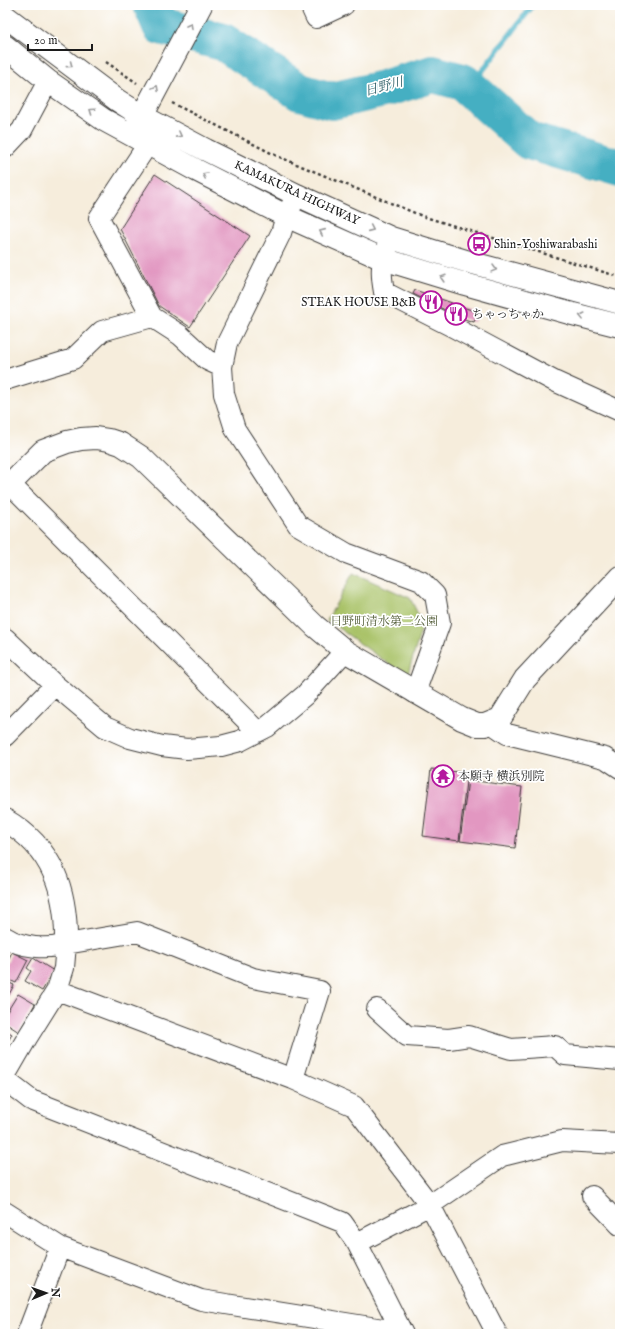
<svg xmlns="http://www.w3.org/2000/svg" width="625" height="1339" font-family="'IM FELL English','Noto Serif JP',serif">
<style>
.green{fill:#a9c268;stroke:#626f42}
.water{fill:#44afc2;stroke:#30666f}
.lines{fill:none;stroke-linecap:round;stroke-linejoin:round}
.stream{stroke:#44afc2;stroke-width:6}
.river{stroke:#44afc2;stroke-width:38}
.building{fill:#e297c1}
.minor-casing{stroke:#3d3b39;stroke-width:22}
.tertiary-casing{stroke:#3d3b39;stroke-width:24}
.primary-casing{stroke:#3d3b39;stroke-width:24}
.path{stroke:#3d3b39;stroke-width:2.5;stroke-dasharray:3 3;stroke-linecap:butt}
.minor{stroke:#fff;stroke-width:20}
.tertiary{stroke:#fff;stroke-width:22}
.primary{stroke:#fff;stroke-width:22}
.oneway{stroke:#999}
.labels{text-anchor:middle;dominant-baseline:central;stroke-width:3.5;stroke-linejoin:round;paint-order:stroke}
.street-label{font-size:12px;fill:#1c1c1c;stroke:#fff}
.poi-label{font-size:12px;fill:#1c1c1c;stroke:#fff;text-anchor:start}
.park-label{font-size:12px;fill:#545e3a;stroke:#fff}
.water-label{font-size:13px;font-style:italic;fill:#2e5e67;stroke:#fff}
</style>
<rect width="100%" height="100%" fill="#fff"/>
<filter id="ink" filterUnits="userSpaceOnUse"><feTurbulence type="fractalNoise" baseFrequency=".025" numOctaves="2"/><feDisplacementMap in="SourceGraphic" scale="8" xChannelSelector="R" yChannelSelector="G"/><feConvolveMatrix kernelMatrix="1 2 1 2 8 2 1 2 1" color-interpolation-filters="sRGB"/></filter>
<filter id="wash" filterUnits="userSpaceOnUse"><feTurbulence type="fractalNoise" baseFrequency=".012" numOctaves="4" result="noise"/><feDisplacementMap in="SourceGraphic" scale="16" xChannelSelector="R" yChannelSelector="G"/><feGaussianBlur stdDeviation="0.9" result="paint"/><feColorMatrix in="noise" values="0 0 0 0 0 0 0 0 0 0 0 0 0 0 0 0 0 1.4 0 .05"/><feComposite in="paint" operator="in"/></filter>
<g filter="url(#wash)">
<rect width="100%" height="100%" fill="#f6eddc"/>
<path class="green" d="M353,573L410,598L423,624L407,677L327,620Z"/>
<path class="water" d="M141,5H158L163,14L176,24L169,34L158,29L144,12Z"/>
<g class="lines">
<path class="stream" d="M469,88L533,5"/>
<path class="river" d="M152,5L161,26L223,42L300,92L332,101L383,89L433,74L463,82L529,141L620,168"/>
</g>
<g id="blocks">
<path class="building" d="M155,174L250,236L190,327L159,306L120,229Z
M471,238L483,242L481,248L470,244Z
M415,290L452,303L449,312L413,294Z
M453,304L478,312L474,322L461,318V316L451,313Z
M431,769L467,773L459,841L423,836Z
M468,780L522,787L515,848L460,841Z
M12,952L28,960L16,983L5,978V963L6,964Z
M33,958L54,971L42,991L25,981L31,971L27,968Z
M5,981L14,985L5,1002Z
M18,994L35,1004L19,1032L5,1023V1015Z
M5,1030L12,1034L5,1047Z"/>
</g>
</g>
<g filter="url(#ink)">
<use href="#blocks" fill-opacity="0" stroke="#3d3b39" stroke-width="1"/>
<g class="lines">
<g class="minor-casing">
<path id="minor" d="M310,5L316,18L344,5
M148,144L99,218L152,317
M5,148L22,130L48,81
M297,195L286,216L281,233L227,343L222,367L224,394L235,429L298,525L346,553L421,581L435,595L440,623L415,693
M389,244C381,264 380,270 384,292L453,327L554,381L620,411
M5,380L73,359L102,331L152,317L180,335L207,360L222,367
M10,484L258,732
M5,638L55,685L105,727L130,738L162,746L187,749L221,746L240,741L267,727L305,695L345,651
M491,723L507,734L605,758L620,768
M5,736L55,685
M5,937C22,948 47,950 66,944L137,932L253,978L320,991L293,1079
M57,990L293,1079L354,1106L430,1205L497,1334
M377,1009L407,1036L449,1039L469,1036L511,1049L555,1046L565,1055L620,1060
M5,1076L27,1038L57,990L64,968L66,944
M5,1080L31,1100L342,1222L357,1243L403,1334
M592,1196L620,1225
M5,1212L60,1247L201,1300L402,1332
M357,1243L430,1205L502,1156L562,1141L619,1144L620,1142
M27,1334L60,1247"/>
</g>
<g class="tertiary-casing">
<path id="tertiary" d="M133,133L201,5
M5,489L43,451L67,442L81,439L96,438L109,440L121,444L141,457L315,626L345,651L462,719L477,725H485L500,719L525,679L620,577
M5,820C53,848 67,891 66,944"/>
</g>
<g class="primary-casing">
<path id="primary" d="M5,16L117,100L142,116L206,150L297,195L391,238L469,262L620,303
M5,46L48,81L104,120L196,170L286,216L383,259L465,284L569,313L620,326"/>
</g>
<path class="path" d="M106,62L137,83
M172,103L277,156L422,216L620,277"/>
<use href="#minor" class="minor"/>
<use href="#tertiary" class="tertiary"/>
<use href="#primary" class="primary"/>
</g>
<defs><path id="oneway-chevron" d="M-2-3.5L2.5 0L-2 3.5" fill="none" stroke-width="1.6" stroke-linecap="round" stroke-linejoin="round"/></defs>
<g class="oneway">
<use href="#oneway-chevron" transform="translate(190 26) rotate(-61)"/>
<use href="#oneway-chevron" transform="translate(70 65) rotate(37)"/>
<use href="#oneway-chevron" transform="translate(156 88) rotate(-62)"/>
<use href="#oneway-chevron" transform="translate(92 111) rotate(-145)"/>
<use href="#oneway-chevron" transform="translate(179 135) rotate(28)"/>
<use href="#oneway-chevron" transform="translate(205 175) rotate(-153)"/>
<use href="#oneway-chevron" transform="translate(371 229) rotate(24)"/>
<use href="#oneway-chevron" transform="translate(322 232) rotate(-156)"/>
<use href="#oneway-chevron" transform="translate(494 269) rotate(15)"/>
<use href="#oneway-chevron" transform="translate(443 278) rotate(-163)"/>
<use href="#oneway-chevron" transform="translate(582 316) rotate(-166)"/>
</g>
</g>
<defs>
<g id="bus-ring" transform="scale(1.15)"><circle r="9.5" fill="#fff" stroke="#b5179e" stroke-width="1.5"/><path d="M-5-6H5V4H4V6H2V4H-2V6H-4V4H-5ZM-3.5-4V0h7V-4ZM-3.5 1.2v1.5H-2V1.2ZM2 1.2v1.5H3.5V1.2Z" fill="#b5179e"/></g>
<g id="restaurant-ring" transform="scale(1.15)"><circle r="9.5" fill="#fff" stroke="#b5179e" stroke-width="1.5"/><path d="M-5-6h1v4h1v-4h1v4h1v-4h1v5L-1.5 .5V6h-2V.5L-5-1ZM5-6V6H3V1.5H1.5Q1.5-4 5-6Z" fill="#b5179e"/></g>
<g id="temple-ring" transform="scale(1.15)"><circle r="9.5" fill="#fff" stroke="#b5179e" stroke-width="1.5"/><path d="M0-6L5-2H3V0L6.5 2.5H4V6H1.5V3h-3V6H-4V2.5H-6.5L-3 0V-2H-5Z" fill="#b5179e"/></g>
</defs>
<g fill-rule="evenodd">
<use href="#bus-ring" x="479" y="244"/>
<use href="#restaurant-ring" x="431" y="302"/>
<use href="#restaurant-ring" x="456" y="314"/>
<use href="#temple-ring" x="443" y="776"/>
</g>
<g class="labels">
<g class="street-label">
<text transform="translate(297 193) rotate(25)">KAMAKURA HIGHWAY</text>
</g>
<g class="poi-label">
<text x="494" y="244">Shin-Yoshiwarabashi</text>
<text x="416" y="302" text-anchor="end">STEAK HOUSE B&amp;B</text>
<text x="472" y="314">ちゃっちゃか</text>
<text x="458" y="776">本願寺 横浜別院</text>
</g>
<g class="park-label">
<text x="384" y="621">日野町清水第二公園</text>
</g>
<g class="water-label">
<text transform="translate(384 87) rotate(-15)">日野川</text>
</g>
</g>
<rect width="625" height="1339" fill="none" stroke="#fff" stroke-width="20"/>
<g transform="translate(46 1293) rotate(88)" stroke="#ffffff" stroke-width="3" paint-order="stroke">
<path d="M0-3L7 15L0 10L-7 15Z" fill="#1c1c1c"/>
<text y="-6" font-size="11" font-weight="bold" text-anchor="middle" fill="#1c1c1c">N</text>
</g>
<path d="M28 44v6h64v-6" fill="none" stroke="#1c1c1c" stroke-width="2"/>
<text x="34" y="44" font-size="12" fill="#1c1c1c" stroke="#ffffff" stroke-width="3" paint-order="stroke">20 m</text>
</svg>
